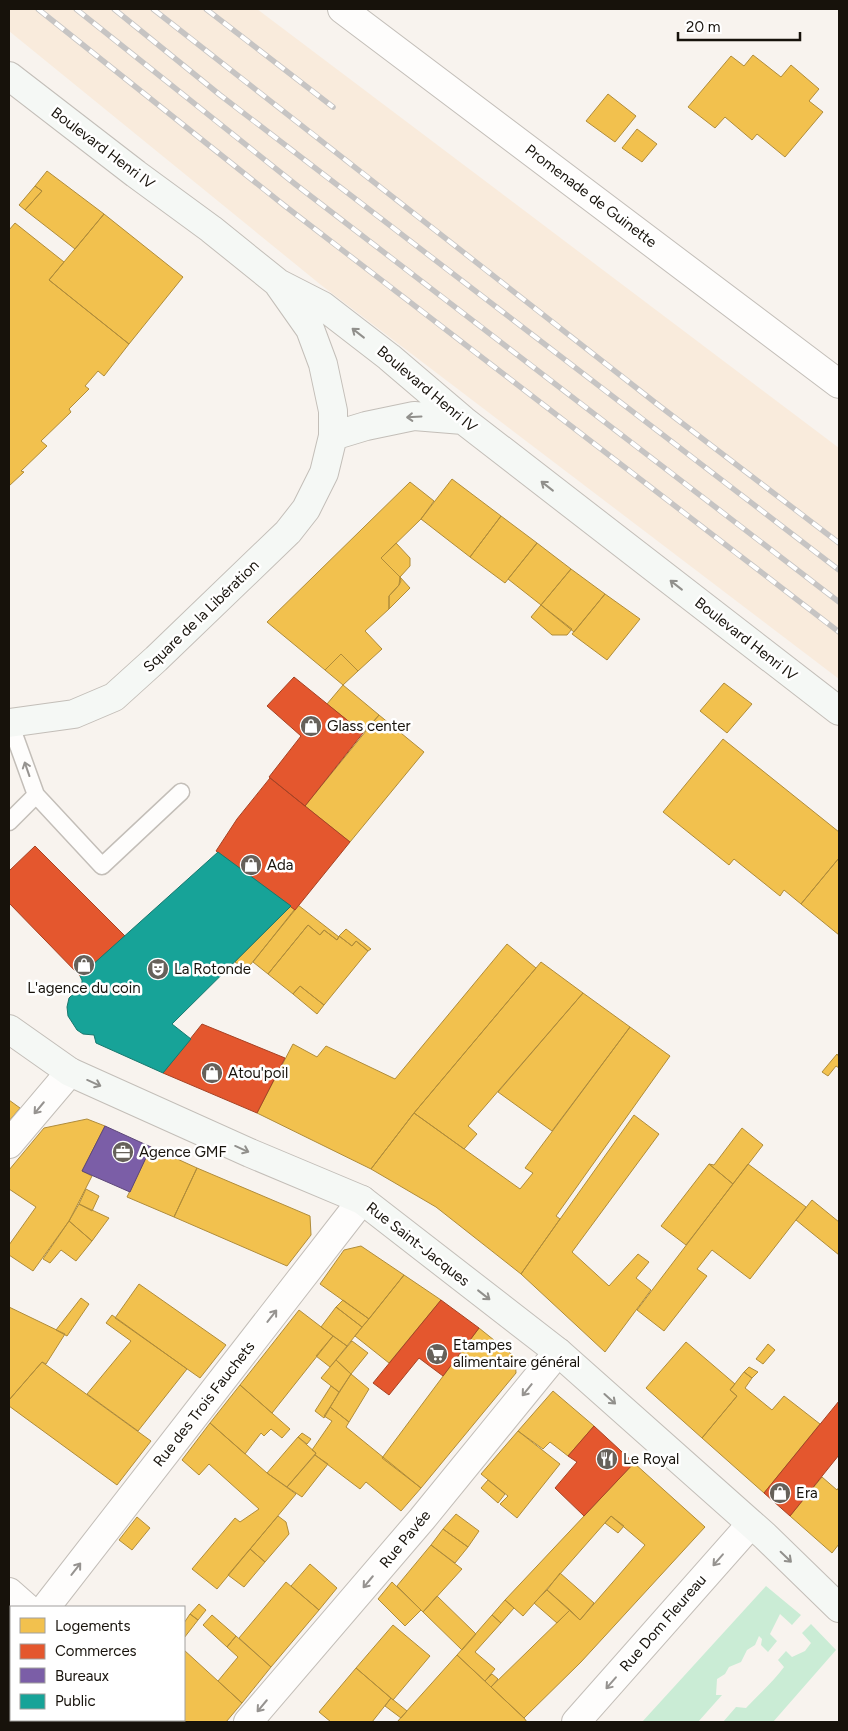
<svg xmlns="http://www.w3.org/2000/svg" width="848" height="1731" font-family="Figtree,sans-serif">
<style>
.built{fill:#f9ebdc}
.green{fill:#caecd5}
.homes{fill:#f2c14e;stroke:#b08c3a}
.shops{fill:#e4572e;stroke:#a64224}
.offices{fill:#7b5ea7;stroke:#5d4778}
.public{fill:#17a398;stroke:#17786e}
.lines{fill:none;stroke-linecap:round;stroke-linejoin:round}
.lane-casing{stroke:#c3beb8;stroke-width:19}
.street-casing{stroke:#c3beb8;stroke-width:30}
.secondary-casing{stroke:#c3beb8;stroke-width:30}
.lane{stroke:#fefdfc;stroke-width:16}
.street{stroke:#fefdfc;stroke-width:28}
.secondary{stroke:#f5f8f5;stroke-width:28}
.rail-casing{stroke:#c6c4c3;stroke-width:5.5}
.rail{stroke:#fff;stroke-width:4;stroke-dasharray:11;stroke-linecap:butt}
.oneway{stroke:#91908c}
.oneway2{stroke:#969390}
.labels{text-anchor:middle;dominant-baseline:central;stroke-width:5;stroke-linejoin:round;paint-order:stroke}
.street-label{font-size:15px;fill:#17120b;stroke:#fff}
.poi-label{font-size:15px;fill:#17120b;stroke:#fff;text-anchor:start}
</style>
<rect width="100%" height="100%" fill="#f8f3ee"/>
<path class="built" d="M9,9H257L839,448V679L321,285L9,31Z"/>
<path class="green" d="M766,1586L801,1615L792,1625L780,1614L770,1634L777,1641L768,1652L761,1645L762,1639L759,1636L755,1645L747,1650L741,1662L729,1667L725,1674L717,1679L716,1695H722L698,1722H642Z
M811,1624L836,1650L773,1722H723L736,1707L746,1708C759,1694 773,1682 784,1667L778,1660L786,1651L792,1657L805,1651L811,1643L802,1633Z"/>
<path class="homes" d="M753,55L781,77L791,65L819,89L809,101L823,112L785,157L757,134L752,140L725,117L715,128L688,107L731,56L744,66Z
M608,94L636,116L615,142L586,121Z
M637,129L657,144L642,162L622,148Z
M47,171L104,214L75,249L25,210L42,191L35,186Z
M35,186L42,191L25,210L19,205Z
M104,214L183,277L129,344L49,280Z
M15,223L64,262L49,280L129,344L104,376L98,371L85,386L89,389L69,409L71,412L41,441L47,446L21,471L24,472L9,486V230Z
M452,479L501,516L470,557L421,519Z
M410,482L434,501L421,519L381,558L400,577L401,581L399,585L389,596V609L365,631L382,649L358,671L341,654L325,670L267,622Z
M501,516L537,543L505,583L470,557Z
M396,543L410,558V566L400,577L381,558Z
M537,543L571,569L541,605L508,579Z
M571,569L605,594L574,632L541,605Z
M400,577L410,588L389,609V596L399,585Z
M605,594L640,619L607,660L572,634Z
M541,605L572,629L567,635H552L531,617Z
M341,654L358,671L343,685L325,670Z
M724,683L752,704L727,733L700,711Z
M343,685L379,715L363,733L327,704Z
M379,715L424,752L350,842L305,806Z
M723,739L839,832V858L801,904L784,890L780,896L734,859L729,865L663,812Z
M839,858V935L801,904Z
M298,905L339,937L337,940L324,930L320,935L308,925L268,974L253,962Z
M291,906L295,910L246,970L235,962Z
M308,925L320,935L324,930L337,940L339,936L352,946L356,941L368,951L324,1005L300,986L293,994L268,974Z
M346,929L371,949L368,951L356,941L352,946L339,936Z
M507,944L536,968L414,1113L371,1169L257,1113L293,1044L317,1057L326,1046L395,1079Z
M541,962L583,993L468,1126L477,1134L464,1149L414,1113Z
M300,986L324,1005L317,1014L293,994Z
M583,993L630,1027L552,1131L498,1092Z
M630,1027L670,1056L556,1216L560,1219L521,1274L436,1207L371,1169L414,1113L520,1189L533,1173L525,1168Z
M837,1054L839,1057V1068L836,1066L828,1076L822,1072Z
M9,1100L20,1108L9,1121Z
M634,1115L659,1134L572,1252L609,1286L638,1254L649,1262L636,1278L651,1290L605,1352L521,1274Z
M87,1119L105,1126L82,1171L92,1176L69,1221L33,1271L9,1255V1245L36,1207L9,1189V1170L44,1128Z
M742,1128L763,1145L733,1184L709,1164L714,1165Z
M151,1147L197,1168L174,1217L127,1197Z
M709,1164L733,1184L686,1245L661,1226Z
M748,1164L806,1207L750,1279L712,1250L697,1269L707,1276L664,1331L637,1310Z
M197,1168L310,1216L311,1235L287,1266L174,1217Z
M86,1189L99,1196L92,1211L79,1204Z
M812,1200L839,1222V1255L796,1220Z
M79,1204L109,1218L92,1241L69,1221Z
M69,1221L92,1241L76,1261L61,1250L50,1263L43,1259Z
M361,1246L404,1275L369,1319L320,1284L344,1250Z
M404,1275L441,1300L389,1363L355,1336Z
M139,1284L226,1345L200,1378L115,1318Z
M81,1298L89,1304L67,1336L56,1330Z
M343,1300L369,1319L362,1327L336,1307Z
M9,1307L65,1334L46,1364L42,1362L9,1400Z
M336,1307L362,1327L347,1346L321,1327Z
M299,1310L333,1336L272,1413L240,1385Z
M112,1315L187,1369L138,1431L87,1394L131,1341L106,1323Z
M479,1328L515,1357L516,1373L421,1488L382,1458Z
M333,1336L347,1346L330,1367L316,1356Z
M352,1341L368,1353L351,1374L336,1360Z
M686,1342L735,1384L730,1390L737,1396L702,1438L646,1388Z
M768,1344L775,1350L763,1364L756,1359Z
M336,1360L351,1374L339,1392L321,1378Z
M42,1362L151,1441L117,1485L9,1406V1400Z
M749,1367L758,1372L752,1378L744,1372Z
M744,1372L752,1378L745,1388L772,1410L784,1396L820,1424L764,1493L702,1438L737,1396L730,1390Z
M351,1374L369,1389L349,1422L330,1407Z
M240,1385L290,1429L282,1438L271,1429L264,1436L261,1433L245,1454L210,1423Z
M331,1386L339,1392L324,1418L315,1411Z
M553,1391L594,1426L568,1456L550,1442L543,1449L518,1431Z
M330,1407L349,1422L346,1427L421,1488L401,1511L366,1482L360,1489L315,1455L316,1453L312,1450L332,1421L324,1416Z
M210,1423L267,1473L296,1494L217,1589L192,1569L235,1518L240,1522L259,1509L209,1464L199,1475L182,1460Z
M518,1431L560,1464L517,1518L500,1504L508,1496L481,1474Z
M302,1433L311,1439L307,1444L298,1437Z
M298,1437L316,1453L287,1487L267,1473Z
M315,1455L328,1464L302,1497L287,1487Z
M634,1463L705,1527L581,1662L524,1718L491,1687L570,1610L580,1620L645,1545L611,1516L523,1616L505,1600Z
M822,1477L837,1490L839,1487V1544L832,1553L790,1516Z
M488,1480L505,1494L498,1503L481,1488Z
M456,1514L479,1531L468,1547L443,1529Z
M278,1516L286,1522L289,1534L265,1562L250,1549Z
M611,1516L624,1526L618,1533L605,1523Z
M137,1517L150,1528L132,1550L119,1540Z
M443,1529L468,1547L455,1563L431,1545Z
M431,1545L462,1569L423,1612L397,1586Z
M250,1549L265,1562L244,1587L228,1575Z
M310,1564L337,1588L319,1610L291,1586Z
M560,1573L594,1603L580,1620L547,1590Z
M286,1582L319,1610L271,1667L239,1638Z
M392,1582L421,1610L405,1626L378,1599Z
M547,1590L570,1610L557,1623L534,1603Z
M437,1596L476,1634L462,1650L423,1612Z
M505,1600L514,1608L501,1623L492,1615Z
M199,1604L206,1610L198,1620L190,1614Z
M190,1614L198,1620L184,1638V1623Z
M212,1615L236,1636L227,1647L203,1625Z
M492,1615L501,1623L475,1652L495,1669L485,1681L457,1655Z
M9,1625L11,1627V1691L9,1689Z
M393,1625L430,1656L393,1700L356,1668Z
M236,1636L271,1667L242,1703L218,1681L238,1657L227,1647Z
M184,1650L242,1703L226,1722H178L175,1720H184Z
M457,1655L524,1718L527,1722H397Z
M356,1668L391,1698L372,1722H331L319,1712Z
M492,1674L498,1679L491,1687L485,1681Z
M391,1698L407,1711L401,1718L385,1706Z"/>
<path class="shops" d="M294,677L363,733L305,806L269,777L301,736L267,706Z
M270,778L350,842L295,910L216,851L237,819Z
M35,846L125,936L80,976L9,903V871Z
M202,1024L285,1058L257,1113L163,1073Z
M441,1300L479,1328L443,1376L419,1358L389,1395L373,1383Z
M839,1401V1455L790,1516L764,1493Z
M594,1426L634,1463L584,1516L555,1488L577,1462L568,1456Z"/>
<path class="offices" d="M105,1126L151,1147L130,1192L82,1171Z"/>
<path class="public" d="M218,852L291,906L172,1024L191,1039L163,1073L96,1043L94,1035L83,1034L77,1030L68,1016L67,1007L69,998L82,985V980L80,976Z"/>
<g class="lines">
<g class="lane-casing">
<path id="lane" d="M9,722L10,723L36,795L9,822
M36,795L102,866L181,792"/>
</g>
<g class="street-casing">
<path id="street" d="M342,9L839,384
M9,1144L70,1072
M9,1592L26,1607
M46,1607L362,1200
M151,1720L153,1722
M248,1722L422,1519L558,1352
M576,1722L751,1524"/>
</g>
<g class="secondary-casing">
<path id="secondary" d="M9,76L136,174L211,229L278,283L323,306L389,357L463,420L839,711
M333,436L366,426L414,416L463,420
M9,723L74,714L114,697L156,659L288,532L306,509L324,473L333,436V411L323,364L310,329L279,285
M9,1029L70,1072L250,1153L362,1200L558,1352L765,1536L839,1608"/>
</g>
<use href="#lane" class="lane"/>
<use href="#street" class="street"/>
<use href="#secondary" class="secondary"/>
<g class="rail-casing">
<path id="rail" d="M38,9L285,206L839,632
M76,9L295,184L839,602
M114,9L220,95L839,570
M153,9L657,404L839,543
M206,9L333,107"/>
</g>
<use href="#rail" class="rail"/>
</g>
<defs><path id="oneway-shaft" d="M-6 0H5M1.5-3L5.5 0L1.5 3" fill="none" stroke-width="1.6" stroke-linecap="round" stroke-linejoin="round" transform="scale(1.25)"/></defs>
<g class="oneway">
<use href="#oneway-shaft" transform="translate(358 333) rotate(-142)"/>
<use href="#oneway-shaft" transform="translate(414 417) rotate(177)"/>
<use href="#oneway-shaft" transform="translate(547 486) rotate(-142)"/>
<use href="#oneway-shaft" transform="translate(676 585) rotate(-142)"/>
<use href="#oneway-shaft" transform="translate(94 1083) rotate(24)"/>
<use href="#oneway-shaft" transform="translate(242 1149) rotate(24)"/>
<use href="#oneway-shaft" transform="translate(484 1295) rotate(38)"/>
<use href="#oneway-shaft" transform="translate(610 1399) rotate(42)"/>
<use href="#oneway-shaft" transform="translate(786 1557) rotate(44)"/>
</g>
<g class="oneway2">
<use href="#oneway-shaft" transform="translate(27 769) rotate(-109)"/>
<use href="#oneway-shaft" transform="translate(39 1108) rotate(130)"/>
<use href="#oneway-shaft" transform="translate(272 1316) rotate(-52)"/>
<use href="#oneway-shaft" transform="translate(527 1390) rotate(129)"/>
<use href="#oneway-shaft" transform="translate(718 1560) rotate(131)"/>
<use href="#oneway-shaft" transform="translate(76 1569) rotate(-52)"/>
<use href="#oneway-shaft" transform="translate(368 1582) rotate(130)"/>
<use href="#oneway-shaft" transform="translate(611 1683) rotate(131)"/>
<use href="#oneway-shaft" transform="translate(262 1706) rotate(130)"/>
</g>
<defs>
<g id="shop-disc" transform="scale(1.125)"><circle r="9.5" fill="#66615a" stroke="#fff"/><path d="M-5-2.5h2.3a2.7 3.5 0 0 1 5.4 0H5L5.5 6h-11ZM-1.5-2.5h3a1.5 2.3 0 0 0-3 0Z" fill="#fff"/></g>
<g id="theatre-disc" transform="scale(1.125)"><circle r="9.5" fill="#66615a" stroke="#fff"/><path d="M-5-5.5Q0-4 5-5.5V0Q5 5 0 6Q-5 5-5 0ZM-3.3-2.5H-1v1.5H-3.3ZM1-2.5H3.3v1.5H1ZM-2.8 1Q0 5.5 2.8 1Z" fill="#fff"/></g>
<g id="office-disc" transform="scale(1.125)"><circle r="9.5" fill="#66615a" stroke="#fff"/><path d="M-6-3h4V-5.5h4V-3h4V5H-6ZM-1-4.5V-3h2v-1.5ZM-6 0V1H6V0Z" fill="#fff"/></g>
<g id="supermarket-disc" transform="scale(1.125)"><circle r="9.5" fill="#66615a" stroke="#fff"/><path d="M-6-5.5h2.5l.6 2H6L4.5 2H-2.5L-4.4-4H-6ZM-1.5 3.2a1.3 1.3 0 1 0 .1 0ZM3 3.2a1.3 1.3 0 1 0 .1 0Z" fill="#fff"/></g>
<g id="restaurant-disc" transform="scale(1.125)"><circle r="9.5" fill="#66615a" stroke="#fff"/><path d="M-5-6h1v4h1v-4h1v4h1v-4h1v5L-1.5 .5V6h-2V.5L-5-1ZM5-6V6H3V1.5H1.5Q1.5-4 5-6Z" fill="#fff"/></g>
</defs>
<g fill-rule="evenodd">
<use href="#shop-disc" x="311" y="726"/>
<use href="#shop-disc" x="251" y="865"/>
<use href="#shop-disc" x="84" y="965"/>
<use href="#theatre-disc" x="158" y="969"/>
<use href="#shop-disc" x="212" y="1073"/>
<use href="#office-disc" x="123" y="1152"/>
<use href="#supermarket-disc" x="437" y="1354"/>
<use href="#restaurant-disc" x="607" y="1459"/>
<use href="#shop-disc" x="780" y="1493"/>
</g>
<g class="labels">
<g class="street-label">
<text transform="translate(103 148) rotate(37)">Boulevard Henri IV</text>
<text transform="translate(591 196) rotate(37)">Promenade de Guinette</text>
<text transform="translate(427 389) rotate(40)">Boulevard Henri IV</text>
<text transform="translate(201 616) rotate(-44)">Square de la Libération</text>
<text transform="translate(746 639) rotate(38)">Boulevard Henri IV</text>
<text transform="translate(418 1244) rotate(38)">Rue Saint-Jacques</text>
<text transform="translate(204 1404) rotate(-52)">Rue des Trois Fauchets</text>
<text transform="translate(405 1539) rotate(-50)">Rue Pavée</text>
<text transform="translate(663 1623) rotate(-49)">Rue Dom Fleureau</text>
</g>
<g class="poi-label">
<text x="327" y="726">Glass center</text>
<text x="267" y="865">Ada</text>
<text x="174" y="969">La Rotonde</text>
<text x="84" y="988" text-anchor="middle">L'agence du coin</text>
<text x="228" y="1073">Atou'poil</text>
<text x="139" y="1152">Agence GMF</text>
<text x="453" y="1345">Etampes<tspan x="453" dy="17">alimentaire général</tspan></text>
<text x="623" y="1459">Le Royal</text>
<text x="796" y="1493">Era</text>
</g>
</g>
<rect width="848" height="1731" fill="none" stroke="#17120b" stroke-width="20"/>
<rect x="10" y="1606" width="175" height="115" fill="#ffffff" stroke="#a2a09d"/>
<rect x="20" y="1618" width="25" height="15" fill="#f2c14e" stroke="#a2a09d"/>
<text x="55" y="1631" font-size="15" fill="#17120b">Logements</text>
<rect x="20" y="1644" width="25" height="15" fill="#e4572e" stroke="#a2a09d"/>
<text x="55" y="1656" font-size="15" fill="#17120b">Commerces</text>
<rect x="20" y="1668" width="25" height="15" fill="#7b5ea7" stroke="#a2a09d"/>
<text x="55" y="1681" font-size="15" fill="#17120b">Bureaux</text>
<rect x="20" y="1694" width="25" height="15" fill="#17a398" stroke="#a2a09d"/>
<text x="55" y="1706" font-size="15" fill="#17120b">Public</text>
<path d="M678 32v8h122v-8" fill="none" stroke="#17120b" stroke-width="2.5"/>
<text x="686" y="32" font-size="15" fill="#17120b" stroke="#ffffff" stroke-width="4" paint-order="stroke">20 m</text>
</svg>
